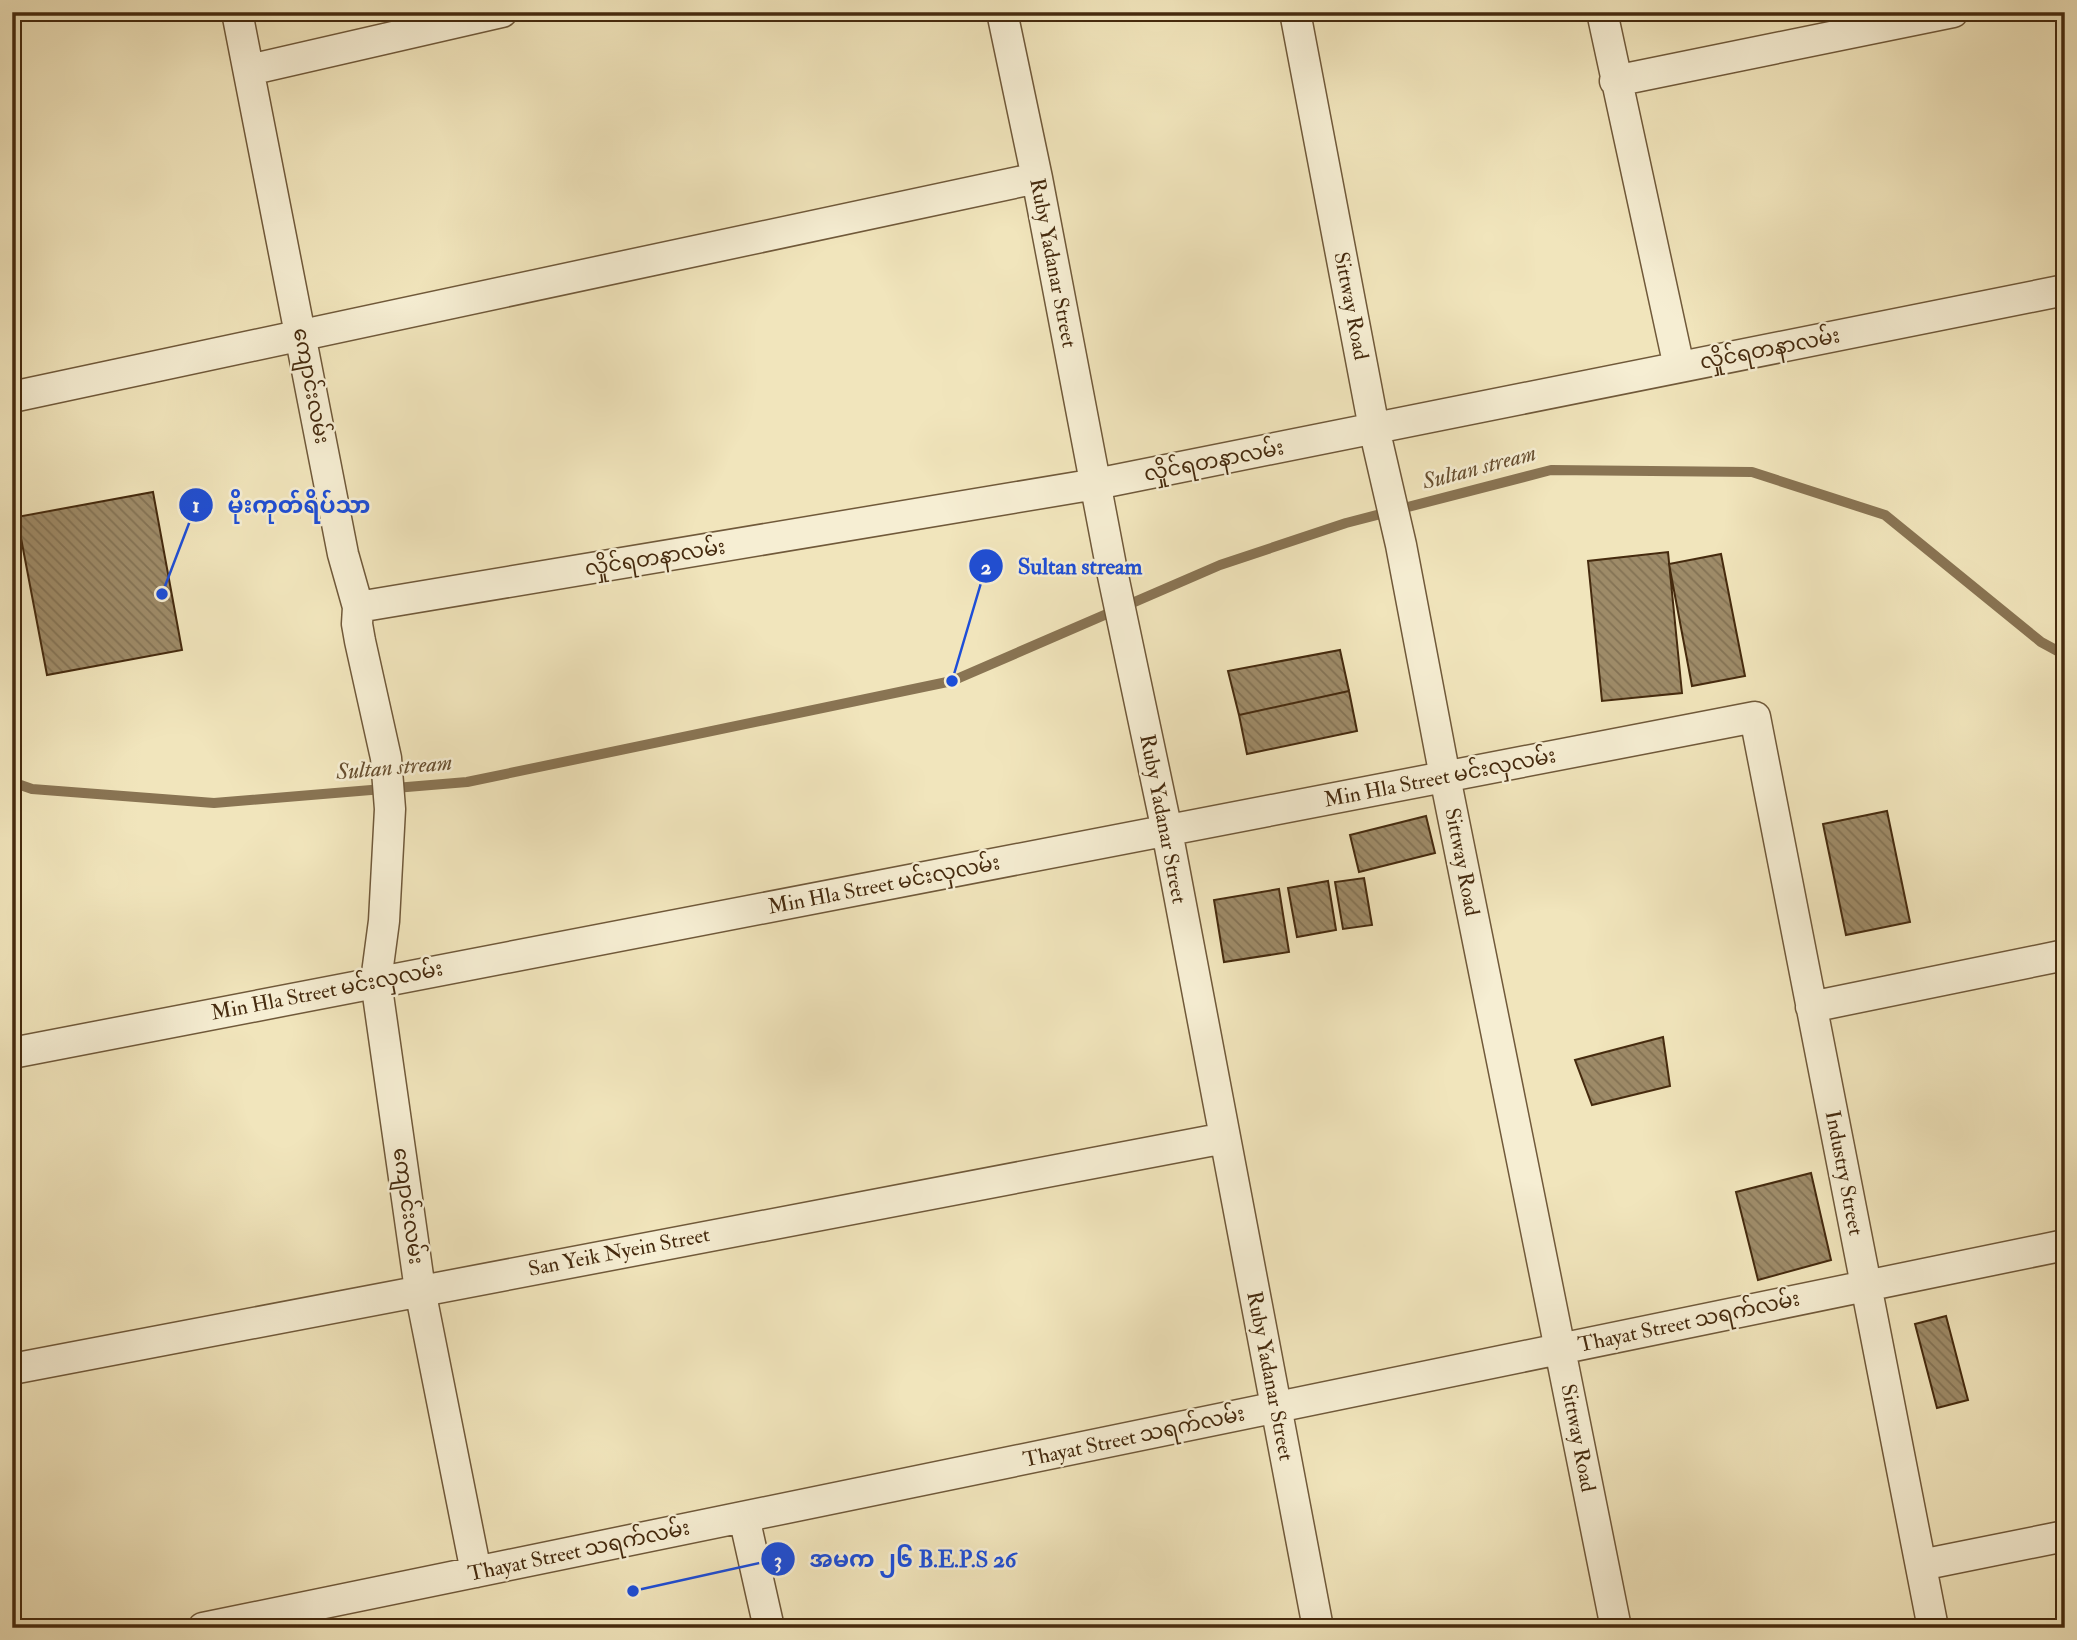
<svg xmlns="http://www.w3.org/2000/svg" width="2077" height="1640" font-family="'IM FELL Double Pica','Noto Sans Myanmar',serif">
<style>
.lines{fill:none;stroke-linecap:round;stroke-linejoin:round}
.stream{stroke:#897453;stroke-width:10}
.building{fill:url(#building-back-hatch);stroke:#452a0e;stroke-width:2}
.minor-casing{stroke:#70593a;stroke-width:33}
.minor{stroke:#f6eed3;stroke-width:30}
.labels{text-anchor:middle;dominant-baseline:central;stroke-width:5;stroke-linejoin:round;paint-order:stroke}
.street-label{font-size:21px;fill:#452a0e;stroke:#f6eed3}
.water-label{font-size:23px;font-style:italic;fill:#674f30;stroke:#f6eed3}
.leader{fill:none;stroke:#1d4ed8;stroke-width:2.5}
.callout-dot{fill:#1d4ed8;stroke:#f6eed3;stroke-width:2.5}
.mark-label{font-size:21px;text-anchor:middle;font-weight:bold;fill:#fff}
.callout-label{font-size:23px;text-anchor:middle;font-weight:bold;fill:#1d4ed8;stroke:#f6eed3;stroke-width:5;stroke-linejoin:round;paint-order:stroke}
</style>
<defs>
<pattern id="building-back-hatch" width="6" height="6" patternUnits="userSpaceOnUse" patternTransform="scale(1.75)"><rect width="6" height="6" fill="#9e8b68"/><path d="M-1 5l2 2M0 0l6 6M5-1l2 2" fill="none" stroke="#837254"/></pattern>
</defs>
<rect width="100%" height="100%" fill="#f1e5bc"/>
<filter id="stains"><feTurbulence type="fractalNoise" baseFrequency=".00286" numOctaves="4"/><feColorMatrix values="0 0 0 0 .2 0 0 0 0 .09 0 0 0 0 .02 0 0 0 .5 -.17"/></filter>
<radialGradient id="worn" r=".72"><stop offset=".6" stop-color="#630" stop-opacity="0"/><stop offset="1" stop-color="#630" stop-opacity=".3"/></radialGradient>
<g class="lines">
<path class="stream" d="M12,782L32,789L214,803L467,782L952,681L1220,565L1346,523L1551,470L1752,472L1885,515L2041,642L2065,655"/>
</g>
<path class="building" d="M153,492L182,650L47,675L17,517Z
M1668,552L1682,693L1602,701L1588,561Z
M1721,554L1745,676L1692,686L1669,564Z
M1340,650L1349,691L1239,715L1228,671Z
M1349,691L1357,731L1247,754L1239,715Z
M1887,811L1910,922L1846,935L1823,824Z
M1426,816L1435,853L1359,872L1350,835Z
M1364,878L1372,925L1343,929L1335,882Z
M1328,881L1336,930L1297,937L1288,888Z
M1279,889L1289,952L1224,962L1214,900Z
M1663,1037L1670,1086L1592,1105L1575,1060Z
M1811,1173L1831,1260L1758,1280L1736,1192Z
M1946,1316L1968,1400L1937,1408L1915,1324Z"/>
<g class="lines">
<g class="minor-casing">
<path id="minor" d="M237,12L343,554L358,607L357,624L360,641L386,758L390,809L384,921L376,981L420,1290L476,1572
M1002,12L1037,178L1112,571L1167,831L1318,1628
M1295,12L1374,428L1401,545L1445,777L1616,1628
M1602,12L1679,367
M249,70L502,12
M1615,81L1953,12
M12,397L1037,178
M358,607L1096,484L2065,290
M1811,1007L2065,955
M12,1053L1755,717L1933,1628
M12,1369L1225,1138
M744,1517L769,1628
M1921,1565L2065,1536
M203,1628L2065,1245"/>
</g>
<use href="#minor" class="minor"/>
</g>
<g class="labels">
<g class="street-label">
<text transform="translate(1053 263) rotate(79)">Ruby Yadanar Street</text>
<text transform="translate(1351 306) rotate(79)">Sittway Road</text>
<text transform="translate(1770 349) rotate(-11)">လှိုင်ရတနာလမ်း</text>
<text transform="translate(311 386) rotate(79)">ကျောင်းလမ်း</text>
<text transform="translate(1214 461) rotate(-11)">လှိုင်ရတနာလမ်း</text>
<text transform="translate(655 558) rotate(-9)">လှိုင်ရတနာလမ်း</text>
<text transform="translate(1440 778) rotate(-11)">Min Hla Street မင်းလှလမ်း</text>
<text transform="translate(1163 819) rotate(79)">Ruby Yadanar Street</text>
<text transform="translate(1462 862) rotate(79)">Sittway Road</text>
<text transform="translate(884 885) rotate(-11)">Min Hla Street မင်းလှလမ်း</text>
<text transform="translate(327 991) rotate(-11)">Min Hla Street မင်းလှလမ်း</text>
<text transform="translate(1844 1173) rotate(79)">Industry Street</text>
<text transform="translate(408 1206) rotate(82)">ကျောင်းလမ်း</text>
<text transform="translate(619 1252) rotate(-11)">San Yeik Nyein Street</text>
<text transform="translate(1689 1322) rotate(-12)">Thayat Street သရက်လမ်း</text>
<text transform="translate(1270 1376) rotate(79)">Ruby Yadanar Street</text>
<text transform="translate(1134 1437) rotate(-12)">Thayat Street သရက်လမ်း</text>
<text transform="translate(1578 1438) rotate(79)">Sittway Road</text>
<text transform="translate(579 1551) rotate(-12)">Thayat Street သရက်လမ်း</text>
</g>
<g class="water-label">
<text transform="translate(1479 467) rotate(-15)">Sultan stream</text>
<text transform="translate(394 767) rotate(-5)">Sultan stream</text>
</g>
</g>
<path class="leader" d="M162 594L196 505M952 681L986 566M633 1591L778 1559"/>
<g class="callout-dot">
<circle cx="162" cy="594" r="7"/>
<circle cx="952" cy="681" r="7"/>
<circle cx="633" cy="1591" r="7"/>
<circle cx="196" cy="505" r="18"/>
<circle cx="986" cy="566" r="18"/>
<circle cx="778" cy="1559" r="18"/>
</g>
<g class="mark-label">
<text x="196" y="512">1</text>
<text x="986" y="574">2</text>
<text x="778" y="1567">3</text>
</g>
<g class="callout-label">
<text x="299" y="513">မိုးကုတ်ရိပ်သာ</text>
<text x="1080" y="574">Sultan stream</text>
<text x="913" y="1567">အမက ၂၆ B.E.P.S 26</text>
</g>
<rect width="2077" height="1640" fill="none" stroke="#f1e5bc" stroke-width="42"/>
<rect x="14" y="14" width="2049" height="1612" fill="none" stroke="#452a0e" stroke-width="3.5"/>
<rect x="21" y="21" width="2035" height="1598" fill="none" stroke="#452a0e" stroke-width="2"/>
<rect width="100%" height="100%" filter="url(#stains)"/>
<rect width="100%" height="100%" fill="url(#worn)"/>
</svg>
